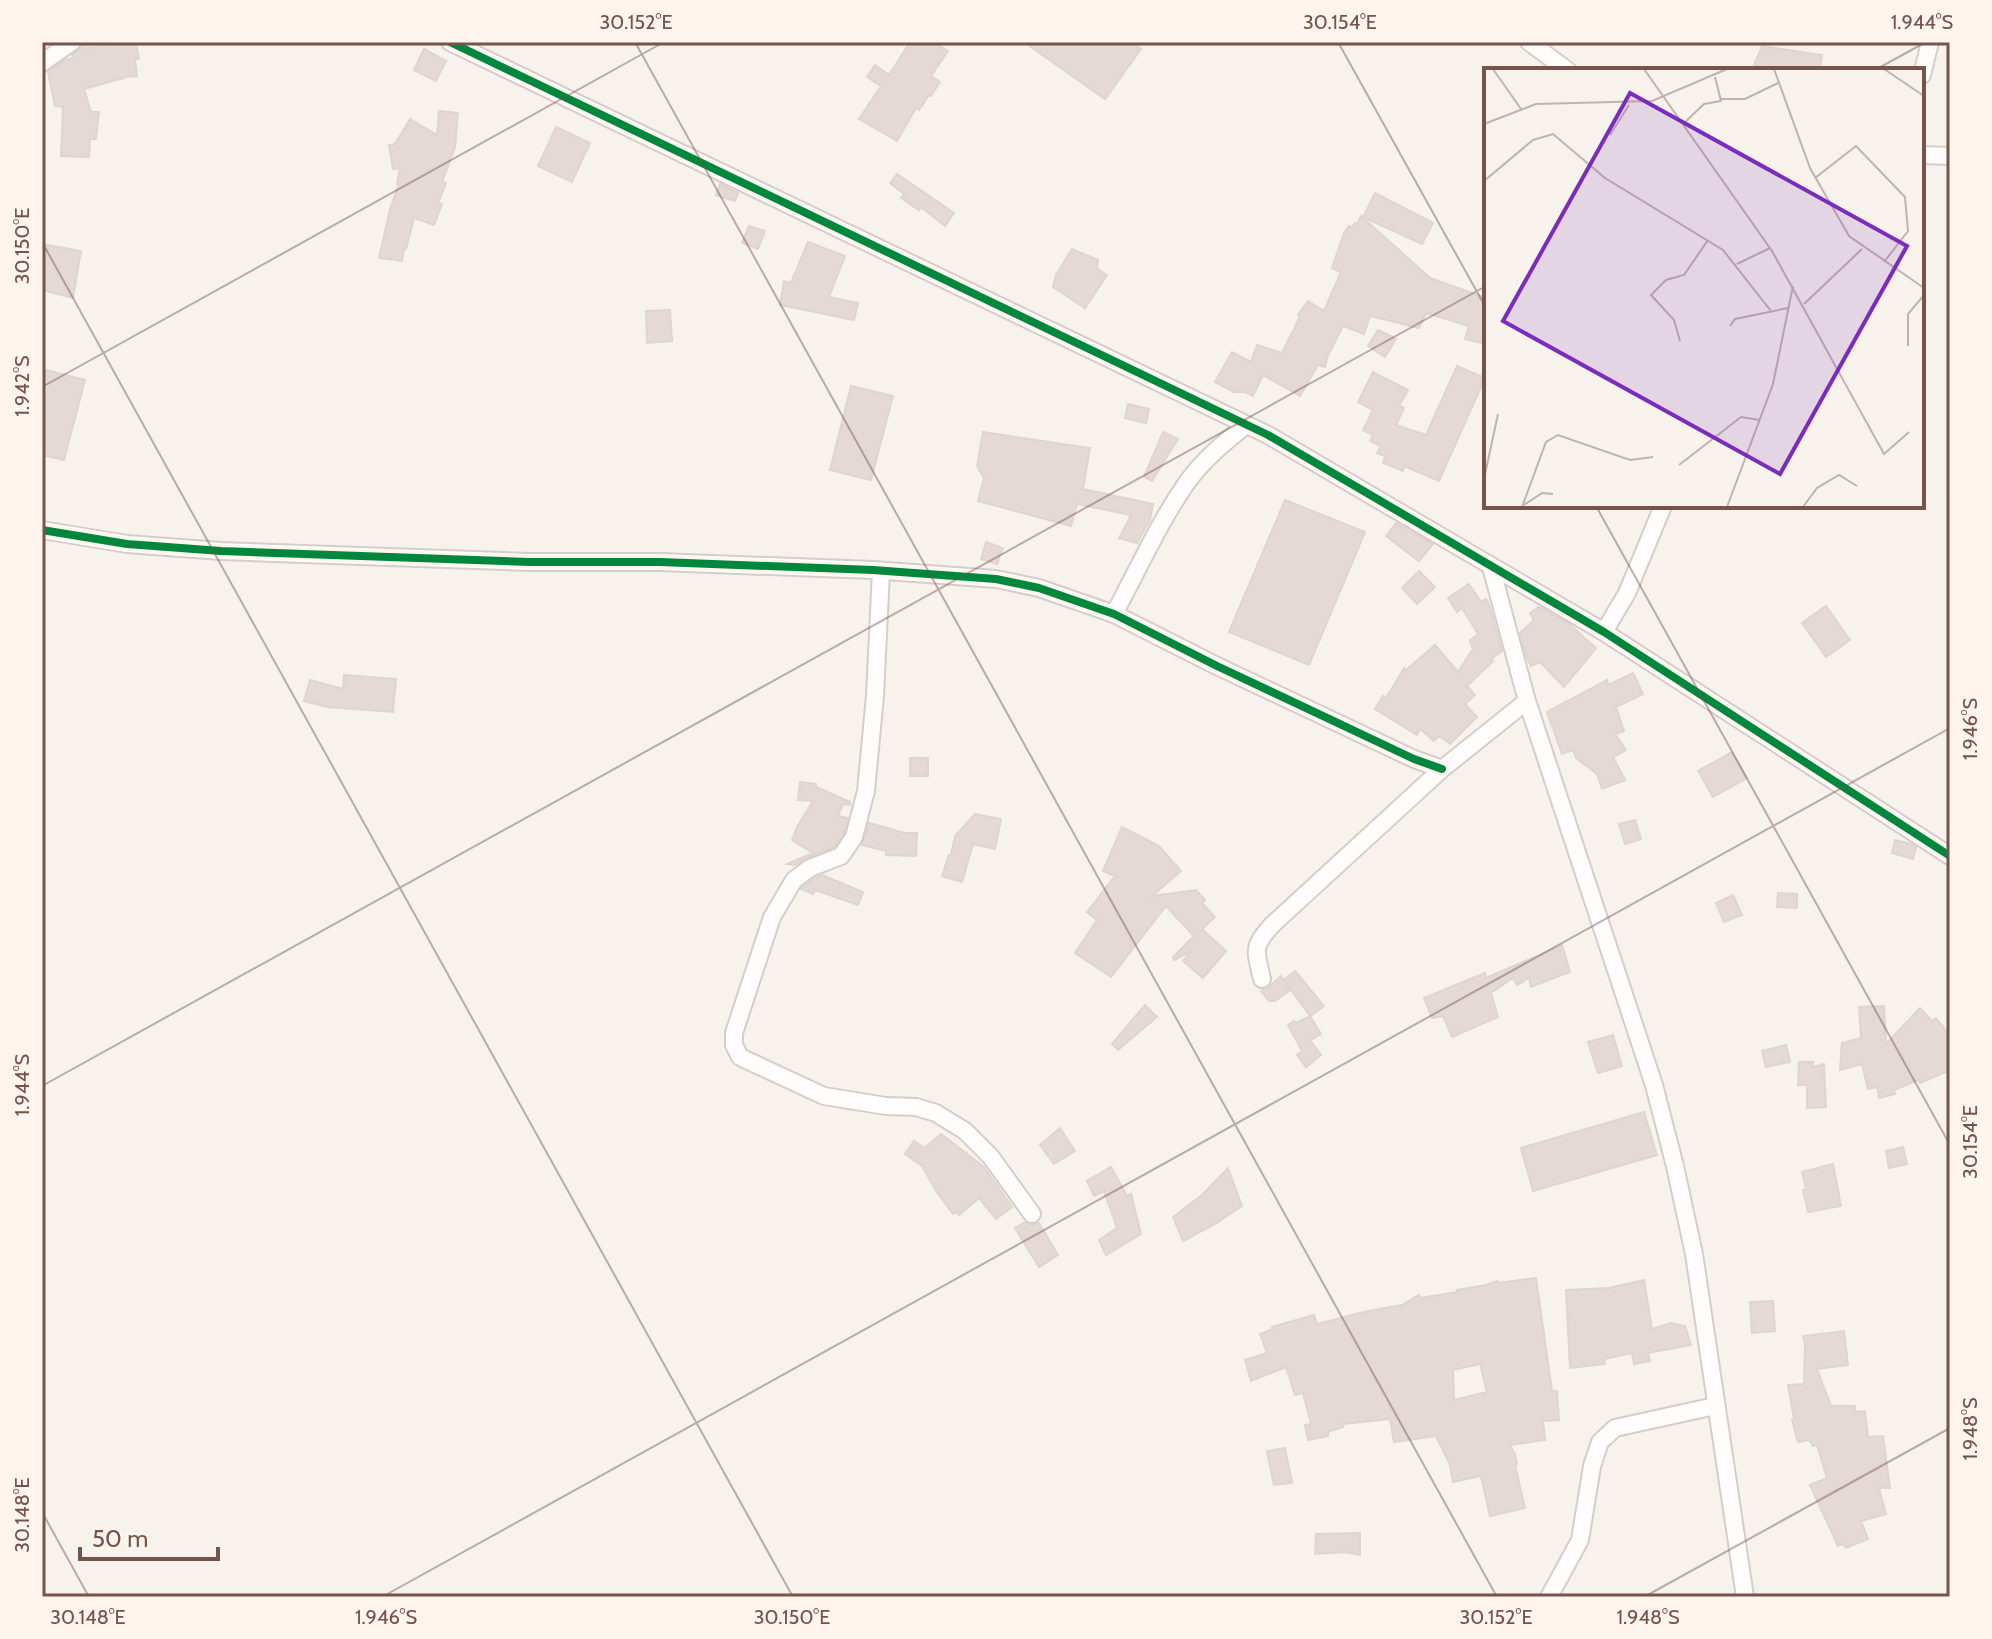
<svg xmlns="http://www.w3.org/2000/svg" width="1992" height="1639" font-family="Cabin,sans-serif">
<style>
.building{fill:#e4d9d4;stroke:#e0d4ce;stroke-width:2;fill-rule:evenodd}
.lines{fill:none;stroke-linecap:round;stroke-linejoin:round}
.street-casing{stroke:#d6cdc8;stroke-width:20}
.street{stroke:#fefdfc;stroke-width:16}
.cycleway-casing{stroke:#fff5ee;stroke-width:13}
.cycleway{stroke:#00873e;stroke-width:8}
.ticks{fill:none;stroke:#76534b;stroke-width:2;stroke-opacity:0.45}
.inset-road{fill:none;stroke:#c3b2ac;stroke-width:2}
.view{fill:#7b2cbf;fill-opacity:0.15;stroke:#7b2cbf;stroke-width:4}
.inset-edge{fill:none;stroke:#76534b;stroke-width:4}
.neatline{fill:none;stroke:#76534b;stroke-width:3}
.ticks-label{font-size:20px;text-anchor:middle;fill:#76534b}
</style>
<rect width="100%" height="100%" fill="#f7f2ec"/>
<path class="building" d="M83,42H92L94,48L109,42H136L139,59H135L137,76L124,77V78L84,89L91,112H99L96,139H90L89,157L61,156L63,107L55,106L48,72L65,60L74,58L72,55L82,47Z
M910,42H934L948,51L931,76L940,82L931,96L929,95L919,110L916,108L897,141L859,119L881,86L867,77L875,65L889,75Z
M1024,42H1132L1141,49L1105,99Z
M1762,46L1822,55L1820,70H1752Z
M424,49L446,61L436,81L414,70Z
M439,111L458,113L455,147L442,182L446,183L438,203L442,204L434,225L414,218L406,249H404L402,261L379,258L390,209L399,184H397L400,168L393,169L389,145L395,144L410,119L437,135Z
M556,127L590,143L572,182L538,166Z
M897,174L954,213L945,226L921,207L919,210L901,198L904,194L890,183Z
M720,184L738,193L735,201L716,195Z
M1375,193L1433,223L1422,244L1363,217Z
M1361,216L1430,278L1486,298V344L1465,339L1469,326L1426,313L1419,328L1370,316L1364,334L1343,326L1328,355L1325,367L1318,365L1300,396L1263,375L1253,396L1245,392H1234L1215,382L1232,352L1251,362L1257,345L1282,353L1300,317L1298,315L1308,301L1324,311L1341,272L1332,268L1344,233L1349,226L1352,227L1355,223L1357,224Z
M749,226L765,231L758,249L742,243Z
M808,242L845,256L829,297L858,303L854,320L780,305L784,281L791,283Z
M42,244L81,251L73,298L42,290Z
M1072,249L1098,260L1097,269L1107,275L1085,308L1053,287L1056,275Z
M670,310L672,341L647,343L646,311Z
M1378,330L1396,339L1385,357L1368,346Z
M1457,366L1485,378L1439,481L1404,466L1403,471L1383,463L1385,456L1377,453L1381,446L1370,441L1373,435L1363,430L1373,410L1358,402L1373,372L1408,390L1399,406L1404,408L1396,425L1426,435Z
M42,369L85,380L64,460L42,455Z
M851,386L893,396L871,480L830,470Z
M1128,404L1149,409L1146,423L1125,418Z
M983,432L1090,448L1083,489L1153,504L1150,520L1137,543L1119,538L1131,515L1077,504L1071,526L978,501L984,478L977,466Z
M1163,432L1178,439L1152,481L1144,477Z
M1285,500L1365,532L1309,665L1229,632Z
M1396,523L1433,544L1419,561L1386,536Z
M986,542L1003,548L997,564L981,559Z
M1419,571L1435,587L1417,604L1402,588Z
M1469,584L1481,602L1486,599L1490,607L1502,651L1491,659L1493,661L1467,686L1475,695L1465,704L1477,717L1450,744L1439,736L1434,741L1420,729L1417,735L1375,709L1383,696L1386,698L1404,668L1406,670L1435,645L1458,672L1473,649L1470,640L1478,634L1462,608L1457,612L1448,598Z
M1826,606L1850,640L1826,657L1802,623Z
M1539,607L1569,624L1596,648L1564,687L1540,662L1531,666L1527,658L1520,633L1534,620L1530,613Z
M1633,673L1643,694L1616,707L1624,731L1615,734L1626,750L1613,757L1625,780L1602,789L1597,774L1576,758L1573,750L1562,754L1547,712L1607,680L1608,685Z
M344,675L396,679L393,712L327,707L304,701L310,680L343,689Z
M1732,752L1747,778L1713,797L1698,771Z
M910,758H928V776H910Z
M800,782L816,784V787L850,802V805L843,804L838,816L848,818L844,832L834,847L806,858L795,865L787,864L813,853L792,840L797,827L813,801L798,800Z
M975,814L1001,819L995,849L973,844L962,882L942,876L949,855H951L955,836Z
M1635,820L1641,839L1625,844L1619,824Z
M869,823L905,833H917L916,856L886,855V851L862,845Z
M1122,827L1159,846L1181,871L1152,896L1196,890L1205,900L1202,903L1215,917L1202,929L1226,951L1203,978L1183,961L1192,951L1174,960L1173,957L1194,936L1166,906L1111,977L1075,953L1097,920L1087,912L1115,876L1103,871Z
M1895,840L1911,844L1916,847L1913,859L1892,853Z
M822,875L863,892L858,905L815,890L813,894L801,889L815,878Z
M1778,893L1797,894V908L1777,907Z
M1733,895L1742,915L1724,922L1716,903Z
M1562,945L1570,972L1531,987L1529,978L1517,985L1513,978L1491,993L1498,1017L1452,1037L1443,1016L1432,1018L1424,998L1485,973L1486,978Z
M1295,971L1324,1006L1310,1016L1284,980Z
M1281,976L1290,990L1275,1001H1269L1261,991L1269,987Z
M1145,1005L1157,1017L1118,1050L1112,1044Z
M1884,1006L1886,1044L1920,1008L1932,1021L1936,1018L1950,1035V1070L1920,1083L1918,1080L1894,1090L1895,1094L1879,1098L1877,1087L1868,1089L1862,1064L1840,1070L1842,1043L1861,1038L1859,1007Z
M1310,1016L1321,1034L1310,1040L1321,1055L1306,1067L1297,1055L1302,1051L1288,1025L1294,1021L1296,1023Z
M1613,1035L1622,1066L1598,1073L1588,1042Z
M1786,1045L1790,1062L1766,1067L1762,1051Z
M1799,1062H1813V1067L1824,1064L1826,1107L1807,1108V1085H1798Z
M1644,1112L1657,1155L1533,1191L1521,1148Z
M1060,1128L1075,1151L1054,1164L1040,1145Z
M941,1134L984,1167L1012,1207L996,1219L979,1198L959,1215L957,1212L953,1214L936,1191L922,1166L905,1154L914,1141L924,1148Z
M1903,1147L1907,1164L1889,1168L1886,1151Z
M1833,1164L1841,1206L1808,1212L1803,1190L1806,1189L1802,1172Z
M1111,1167L1127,1196L1131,1194L1141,1234L1106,1255L1099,1240L1117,1228L1104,1191L1094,1196L1087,1181Z
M1228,1168L1242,1206L1215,1224L1183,1241L1173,1217L1202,1195Z
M1025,1222L1032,1225L1039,1223L1058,1255L1039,1267L1015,1228Z
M1536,1278L1552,1391H1557L1559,1420L1543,1421L1545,1440L1510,1445L1515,1454L1517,1464L1515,1465L1525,1508L1490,1516L1481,1476L1453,1482L1450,1465L1436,1436L1394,1442L1390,1419L1343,1424V1427L1328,1432V1436L1308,1440L1305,1425L1311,1424L1303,1393L1295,1395L1286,1367L1251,1381L1245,1360L1267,1353L1260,1334L1273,1329L1272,1327L1314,1315L1317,1324L1368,1311L1402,1305L1419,1295L1420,1298L1458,1292L1457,1290L1486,1285L1497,1281L1498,1283ZM1480,1364L1487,1392L1454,1400L1453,1370Z
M1644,1280L1652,1329L1671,1323L1685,1326L1691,1345L1648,1353L1650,1361L1634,1364L1632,1353L1604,1359L1605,1364L1570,1368L1566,1290L1609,1288Z
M1773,1301L1775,1331L1752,1333L1750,1302Z
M1844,1331L1848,1365L1817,1369L1831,1406H1855V1412L1865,1411L1868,1437L1883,1436L1890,1488H1879L1886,1514L1861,1521L1868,1539L1846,1548L1843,1544L1838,1546L1810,1485L1827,1478L1817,1445L1813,1446L1809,1440L1798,1442L1792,1420L1794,1419L1788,1385L1804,1384L1805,1345L1803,1336Z
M1285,1448L1292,1483L1274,1485L1267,1451Z
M1360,1533V1555L1345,1552L1315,1554L1316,1534Z"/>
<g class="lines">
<g class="street-casing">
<path id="street" d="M450,42L1268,435L1604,632L1950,856
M1529,42L1567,70
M42,63L72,42
M1922,75L1930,42
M1922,155L1950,156
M42,530L127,544L221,551L529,562H660L873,570L996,579L1039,588L1114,614L1217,666L1414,759L1442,769
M1491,567L1527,701L1654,1085L1675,1166L1694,1254L1745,1597
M881,571L875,696L866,791L854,837L841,856L810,868L794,880L772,917L734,1033V1045L740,1057L824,1096L886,1106L916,1107L936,1113L965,1131L991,1157L1032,1214
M1114,614C1138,570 1159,522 1188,481C1204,459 1225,442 1246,425
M1604,632L1627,593L1663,506
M1262,979C1255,949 1252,947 1273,924L1442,769L1527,701
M1549,1597L1580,1540L1592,1466L1600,1442L1615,1428L1715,1406"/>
</g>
<use href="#street" class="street"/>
<g class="cycleway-casing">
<path id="cycleway" d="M450,42L1268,435L1604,632L1950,856
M42,530L127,544L221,551L529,562H660L873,570L996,579L1039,588L1114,614L1217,666L1414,759L1442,769"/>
</g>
<use href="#cycleway" class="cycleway"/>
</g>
<path class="ticks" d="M635,42L1497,1597M1338,42L1486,308M1875,70L1926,42M42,242L793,1597M42,387L664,42M1596,506L1950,1145M42,1086L1486,286M42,1512L89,1597M382,1597L1950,728M1644,1597L1950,1428"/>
<g transform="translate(1484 68)">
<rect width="440" height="440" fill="#f7f2ec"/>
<path class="inset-road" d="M9,1L37,41M160,1L288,183L400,386L425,364M290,1L326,100L365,168L440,220M400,1L440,28M237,31H261L294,15M0,56L52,36L168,33L243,1M199,56L220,36L237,33L231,9M126,67L145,37M331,110L372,78L421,129L424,163L400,194M0,113L49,72L69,66L121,110L239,182L287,243M253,196L286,180M320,236L378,181M246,258L251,251L304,240M196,273L190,252L167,227L182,212L200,207L224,172M424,278V246L440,227M195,397L257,349L276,352M0,411L14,346M40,437L58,425L69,426M38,439L62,374L74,367L146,392L169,389M243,439L289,316L309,218M319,439L333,420L355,407L373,418"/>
<path class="view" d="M146,25L423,178L296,406L19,253Z"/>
<rect width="440" height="440" class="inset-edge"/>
</g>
<rect width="1992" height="1639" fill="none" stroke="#fff5ee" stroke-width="88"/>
<path d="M80 1547v12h138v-12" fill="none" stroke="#76534b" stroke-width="4"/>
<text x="92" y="1547" font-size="24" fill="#76534b" stroke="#fff5ee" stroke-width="6" paint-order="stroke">50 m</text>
<rect x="44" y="44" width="1904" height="1551" class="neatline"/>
<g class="ticks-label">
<text x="636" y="29">30.152°E</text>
<text x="1340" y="29">30.154°E</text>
<text x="1922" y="29">1.944°S</text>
<text transform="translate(22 246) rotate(-90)" y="7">30.150°E</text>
<text transform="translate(22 386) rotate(-90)" y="7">1.942°S</text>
<text transform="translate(1970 729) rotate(-90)" y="7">1.946°S</text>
<text transform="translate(22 1085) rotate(-90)" y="7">1.944°S</text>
<text transform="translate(1970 1142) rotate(-90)" y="7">30.154°E</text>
<text transform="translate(1970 1429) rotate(-90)" y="7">1.948°S</text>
<text transform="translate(22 1515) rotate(-90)" y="7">30.148°E</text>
<text x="88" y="1624">30.148°E</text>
<text x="386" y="1624">1.946°S</text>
<text x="792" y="1624">30.150°E</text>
<text x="1496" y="1624">30.152°E</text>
<text x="1648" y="1624">1.948°S</text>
</g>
</svg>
